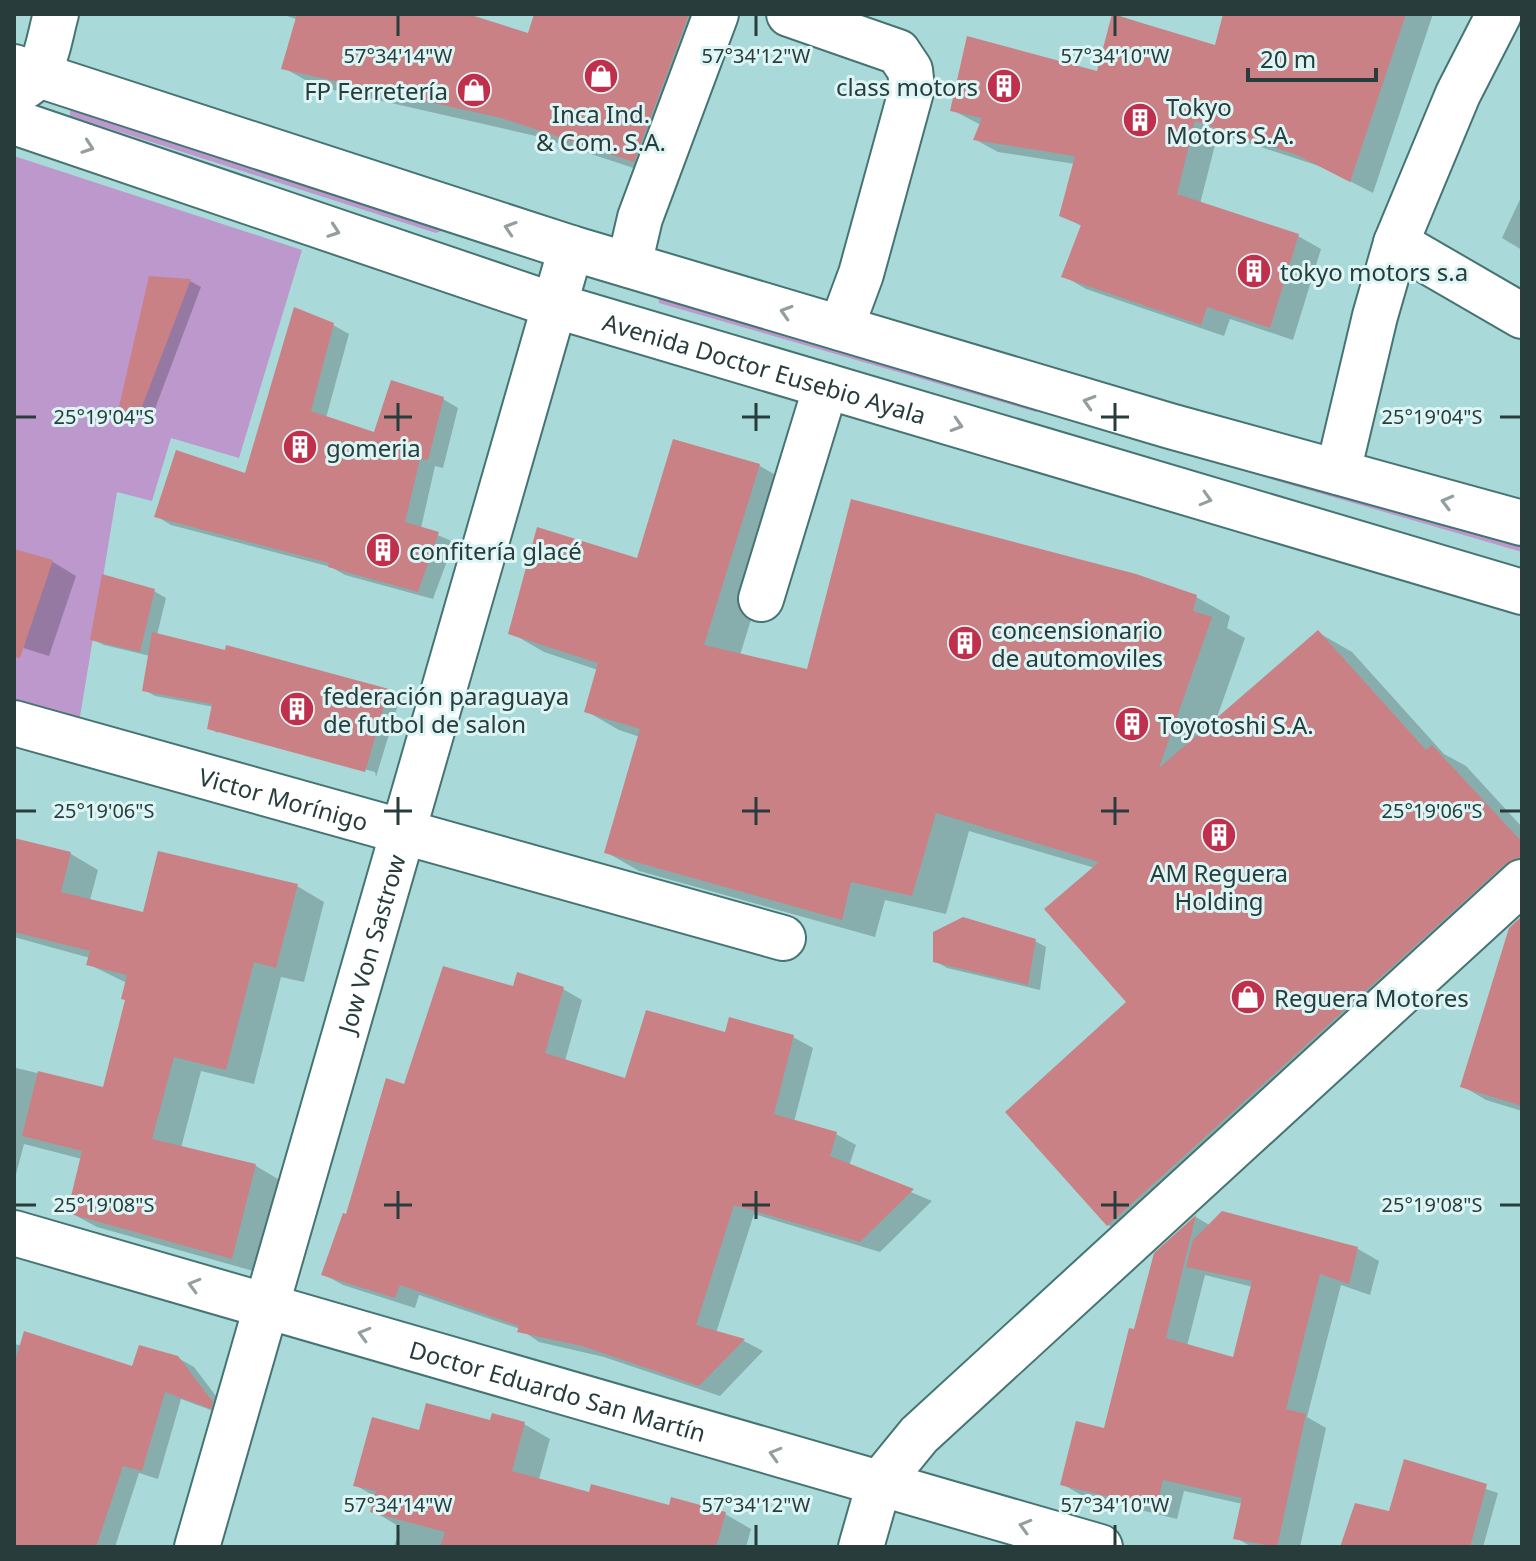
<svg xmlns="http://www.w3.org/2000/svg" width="1536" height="1561" font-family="'Noto Sans',sans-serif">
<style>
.green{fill:#bc98cc}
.shadow{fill:#0003;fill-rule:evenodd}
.building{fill:#ca8186}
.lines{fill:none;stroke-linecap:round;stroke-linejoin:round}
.minor-casing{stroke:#467473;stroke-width:48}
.highway-casing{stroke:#467473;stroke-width:48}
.minor{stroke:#fff;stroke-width:44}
.highway{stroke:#fff;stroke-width:44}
.oneway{stroke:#949e9e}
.ticks{fill:none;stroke:#283c3c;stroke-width:3}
.labels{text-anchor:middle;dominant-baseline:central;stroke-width:6;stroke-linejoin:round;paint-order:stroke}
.poi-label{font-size:24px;fill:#283c3c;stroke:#ddf5f4;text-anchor:start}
.street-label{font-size:24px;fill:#283c3c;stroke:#ddf5f4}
.ticks-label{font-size:20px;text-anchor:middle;fill:#283c3c;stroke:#ddf5f4;stroke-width:6;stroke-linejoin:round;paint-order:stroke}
</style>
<rect width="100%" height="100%" fill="#a9dad9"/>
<path class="green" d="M70,107L442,228L441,231L436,233L70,116Z
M14,156L302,250L239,458L171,438L152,501L117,492L78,729L14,711Z
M658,295L1041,409L1036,412L659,303Z
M1206,456L1522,541V552L1209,461Z"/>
<path class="shadow" d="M282,14H461L529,35L536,14H732L667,179L536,136L316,86L284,68L298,20Z
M1114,14L1216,48L1225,14H1433L1373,193L1322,167L1218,133L1200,204L1298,236L1321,249L1293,340L1230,319L1224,336L1086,289L1064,276L1083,227L1062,215L1075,164L998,152L976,140L981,125L952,110L1098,74Z
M1522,195V250L1502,238Z
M190,281L201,287L150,422L132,417L120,410Z
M333,325L349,334L326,418L375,434L443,399L458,408L443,468L435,466L421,528L454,542L433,599L345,575L331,567L171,525L156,516L246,476Z
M675,441L760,466L793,485L740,655L808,671L1196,597L1230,616L1227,628L1245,638L1215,723L1319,633L1352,652L1444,754L1466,766L1522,827V897L1142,1244L1108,1225L1129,1002L1095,868L969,831L946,914L885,900L875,937L639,871L606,852L640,737L619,730L586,711L598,670L544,652L511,633L638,560Z
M21,553L53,562L76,576L49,656L14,645V570Z
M154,591L166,598L157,635L388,691L400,698L376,777L375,772L218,730V733L209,728L214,707L155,696L144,690L150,656L104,645L92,639Z
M14,840L71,854L98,870L90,900L144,914L297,886L324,902L304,982L281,977L254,1084L201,1071L181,1148L256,1166L283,1182L260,1273L97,1227L69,1212L82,1159L24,1144L14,1182V1064L16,1068L105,1089L127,1001V983L88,964L90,958L14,937Z
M1035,941L1046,947L1040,990L947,968L935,961Z
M1522,962V1111L1486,1100L1462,1086Z
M514,989H563L582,1000L565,1061L626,1080L726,1034L793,1037L813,1048L794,1122L836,1134L856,1145L849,1166L932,1201L880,1252L754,1214L716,1333L744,1341L763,1351L720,1396L604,1357L539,1342L520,1329L419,1295L415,1308L343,1285L323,1274L406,1086Z
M1222,1213L1358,1249L1379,1261L1370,1295L1341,1285L1307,1417L1326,1428L1300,1547H1252L1236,1538L1243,1504L1184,1491L1177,1519L1083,1496L1062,1484L1105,1430L1156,1254L1196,1217L1211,1226ZM1205,1275L1253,1287L1234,1359L1187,1346Z
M14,1344L134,1368L178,1358L194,1367L228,1412L227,1416L181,1399L158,1479L139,1473L115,1547H14Z
M492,1423L524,1424L550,1439L539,1479L590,1495L725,1514L751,1529L746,1547H394L400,1527L373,1511L376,1497L355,1485L420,1432Z
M1405,1462L1498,1493L1483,1547H1342L1390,1514Z"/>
<path class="building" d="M297,14H468L528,33L534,14H689L634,162L501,118L281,69Z
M1112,14L1215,45L1223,14H1406L1350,182L1297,155L1195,121L1177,194L1299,234L1270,328L1207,307L1201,325L1061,277L1081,225L1059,216L1075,156L973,140L982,118L950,111L967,36L1097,71Z
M149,276L191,279L138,417L118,411Z
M294,307L334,323L311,411L374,432L391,380L444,397L428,460L420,459L405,522L439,532L418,592L328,567L329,563L154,517L176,450L245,473Z
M673,439L760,464L704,645L807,669L851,499L1136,574L1197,595L1193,611L1212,617L1159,768L1318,630L1426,750L1432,745L1522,842V856L1505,864L1107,1226L1005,1112L1126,1002L1044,909L1099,862L936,813L912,896L851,882L842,920L604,853L640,729L584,712L598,663L508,634L537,527L637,558Z
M14,549L53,560L20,658L14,657Z
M102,574L155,589L140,652L90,640Z
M152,632L225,650L226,645L389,689L365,772L207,729L212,704L142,691Z
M14,838L71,852L61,892L143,912L158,851L298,884L276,968L254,962L226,1070L174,1057L152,1139L256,1164L232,1259L67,1213L82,1151L22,1136L38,1071L103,1087L125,1000L121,999L127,975L86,965L90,951L14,932Z
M1522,916V1106L1460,1087L1509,928Z
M963,917L1036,939L1028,985L933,962V932Z
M443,966L513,986L517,972L564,987L545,1053L625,1078L646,1010L725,1032L729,1017L794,1035L774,1114L837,1132L830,1156L914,1189L860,1242L734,1205L696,1325L745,1339L699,1386L582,1346L517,1332L519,1326L400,1285L395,1298L321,1275L343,1213L346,1214L386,1078L404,1084Z
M1222,1211L1358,1247L1349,1284L1320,1274L1286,1409L1306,1414L1277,1547L1233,1539L1242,1498L1163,1480L1156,1508L1060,1485L1076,1421L1104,1428L1129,1328L1134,1329L1154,1253L1196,1215L1166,1338L1233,1357L1252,1281L1186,1267L1193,1240Z
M24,1331L132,1366L139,1345L178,1356L213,1402L211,1409L165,1392L142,1471L123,1466L96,1547H14V1365Z
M426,1403L490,1420L492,1413L525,1422L512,1471L589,1492L591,1484L669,1505L671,1497L726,1512L716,1547H440L445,1532L370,1512L376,1491L353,1486L372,1417L419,1430Z
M1404,1459L1487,1484L1470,1547H1340L1355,1503L1389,1511Z"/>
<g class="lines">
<g class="minor-casing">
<g id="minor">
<path d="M789,14L898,52L910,70L912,88L861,274L841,328"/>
<path d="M14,91C46,83 48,41 56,14"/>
<path d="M1396,243L1458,94L1499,14"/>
<path d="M629,265L640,218L716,14"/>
<path d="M1338,472L1375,316L1396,243L1522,316"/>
<path d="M761,599L826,386"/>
<path id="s1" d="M14,723L783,938"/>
<path id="s2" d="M14,1233L1100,1547"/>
<path id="s3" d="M197,1547L571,248"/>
<path d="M861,1547L879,1484L919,1435L1522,882"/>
</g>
</g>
<g class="highway-casing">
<g id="highway">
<path d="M14,67L571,248L1170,426L1522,523"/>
<path id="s4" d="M14,122L553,305L1522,592"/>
</g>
</g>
<use href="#minor" class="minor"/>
<use href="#highway" class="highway"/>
</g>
<defs><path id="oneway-chevron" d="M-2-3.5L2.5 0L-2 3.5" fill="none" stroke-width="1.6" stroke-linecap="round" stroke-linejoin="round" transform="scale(2)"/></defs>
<g class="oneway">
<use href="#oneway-chevron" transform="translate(88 147) rotate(19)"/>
<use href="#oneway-chevron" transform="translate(510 228) rotate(-162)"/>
<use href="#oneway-chevron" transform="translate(334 231) rotate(19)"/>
<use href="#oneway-chevron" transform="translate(786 312) rotate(-163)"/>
<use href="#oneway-chevron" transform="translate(1089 402) rotate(-163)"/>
<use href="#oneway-chevron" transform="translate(957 425) rotate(17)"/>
<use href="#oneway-chevron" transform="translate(1206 499) rotate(16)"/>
<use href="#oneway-chevron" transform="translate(1447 502) rotate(-165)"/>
<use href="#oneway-chevron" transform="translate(194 1285) rotate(-164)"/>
<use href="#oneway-chevron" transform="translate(364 1334) rotate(-164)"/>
<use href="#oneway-chevron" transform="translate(775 1454) rotate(-164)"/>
<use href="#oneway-chevron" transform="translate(1025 1526) rotate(-164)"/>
</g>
<path class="ticks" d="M398,16V36M756,16V36M1115,16V36M398,403V431M756,403V431M1115,403V431M16,417H36M384,417H412M742,417H770M1101,417H1129M1500,417H1520M398,797V825M756,797V825M1115,797V825M16,811H36M384,811H412M742,811H770M1101,811H1129M1500,811H1520M398,1191V1219M756,1191V1219M1115,1191V1219M16,1205H36M384,1205H412M742,1205H770M1101,1205H1129M1500,1205H1520M398,1525V1545M756,1525V1545M1115,1525V1545"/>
<defs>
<g id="shop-disc" transform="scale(1.8)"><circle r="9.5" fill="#c02f4c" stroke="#ddf5f4"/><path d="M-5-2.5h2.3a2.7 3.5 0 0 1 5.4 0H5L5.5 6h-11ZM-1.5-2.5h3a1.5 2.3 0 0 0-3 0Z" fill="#fff"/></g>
<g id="building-disc" transform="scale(1.8)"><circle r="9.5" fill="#c02f4c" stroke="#ddf5f4"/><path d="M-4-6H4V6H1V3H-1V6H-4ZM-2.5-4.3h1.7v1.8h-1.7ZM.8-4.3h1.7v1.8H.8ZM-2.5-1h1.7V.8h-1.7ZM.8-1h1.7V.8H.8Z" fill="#fff"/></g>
</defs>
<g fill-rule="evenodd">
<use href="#shop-disc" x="601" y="76"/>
<use href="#building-disc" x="1004" y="86"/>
<use href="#shop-disc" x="474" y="90"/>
<use href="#building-disc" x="1140" y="120"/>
<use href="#building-disc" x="1254" y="271"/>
<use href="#building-disc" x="300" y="447"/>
<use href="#building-disc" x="383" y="550"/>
<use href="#building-disc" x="965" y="643"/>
<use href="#building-disc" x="297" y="709"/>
<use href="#building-disc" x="1132" y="724"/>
<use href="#building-disc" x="1219" y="835"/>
<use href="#shop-disc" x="1248" y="997"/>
</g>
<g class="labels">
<g class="poi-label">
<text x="978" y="86" text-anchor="end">class motors</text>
<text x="448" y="90" text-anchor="end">FP Ferretería</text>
<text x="1166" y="106">Tokyo<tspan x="1166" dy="28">Motors S.A.</tspan></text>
<text x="601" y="113" text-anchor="middle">Inca Ind.<tspan x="601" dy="28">&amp; Com. S.A.</tspan></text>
<text x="1280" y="271">tokyo motors s.a</text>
<text x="326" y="447">gomeria</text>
<text x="409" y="550">confitería glacé</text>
<text x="991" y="629">concensionario<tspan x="991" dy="28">de automoviles</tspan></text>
<text x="323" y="695">federación paraguaya<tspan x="323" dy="28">de futbol de salon</tspan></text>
<text x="1158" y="724">Toyotoshi S.A.</text>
<text x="1219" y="872" text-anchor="middle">AM Reguera<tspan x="1219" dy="28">Holding</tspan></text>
<text x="1274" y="997">Reguera Motores</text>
</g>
<g class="street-label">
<text stroke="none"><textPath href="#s4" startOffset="790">Avenida Doctor Eusebio Ayala</textPath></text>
<text stroke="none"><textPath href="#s1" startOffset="280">Victor Morínigo</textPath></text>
<text stroke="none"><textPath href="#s3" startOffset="628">Jow Von Sastrow</textPath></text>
<text stroke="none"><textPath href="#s2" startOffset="566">Doctor Eduardo San Martín</textPath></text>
</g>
</g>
<g class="ticks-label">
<text x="398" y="63">57°34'14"W</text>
<text x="756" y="63">57°34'12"W</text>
<text x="1115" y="63">57°34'10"W</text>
<text x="104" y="424">25°19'04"S</text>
<text x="1432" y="424">25°19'04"S</text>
<text x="104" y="818">25°19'06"S</text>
<text x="1432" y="818">25°19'06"S</text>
<text x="104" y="1212">25°19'08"S</text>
<text x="1432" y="1212">25°19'08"S</text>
<text x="398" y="1512">57°34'14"W</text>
<text x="756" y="1512">57°34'12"W</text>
<text x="1115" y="1512">57°34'10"W</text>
</g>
<rect width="1536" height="1561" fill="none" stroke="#283c3c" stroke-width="32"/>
<path d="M1248 68v12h128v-12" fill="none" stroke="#283c3c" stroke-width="4"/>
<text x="1260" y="68" font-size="24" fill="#283c3c" stroke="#ddf5f4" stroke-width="6" paint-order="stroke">20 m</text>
</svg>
